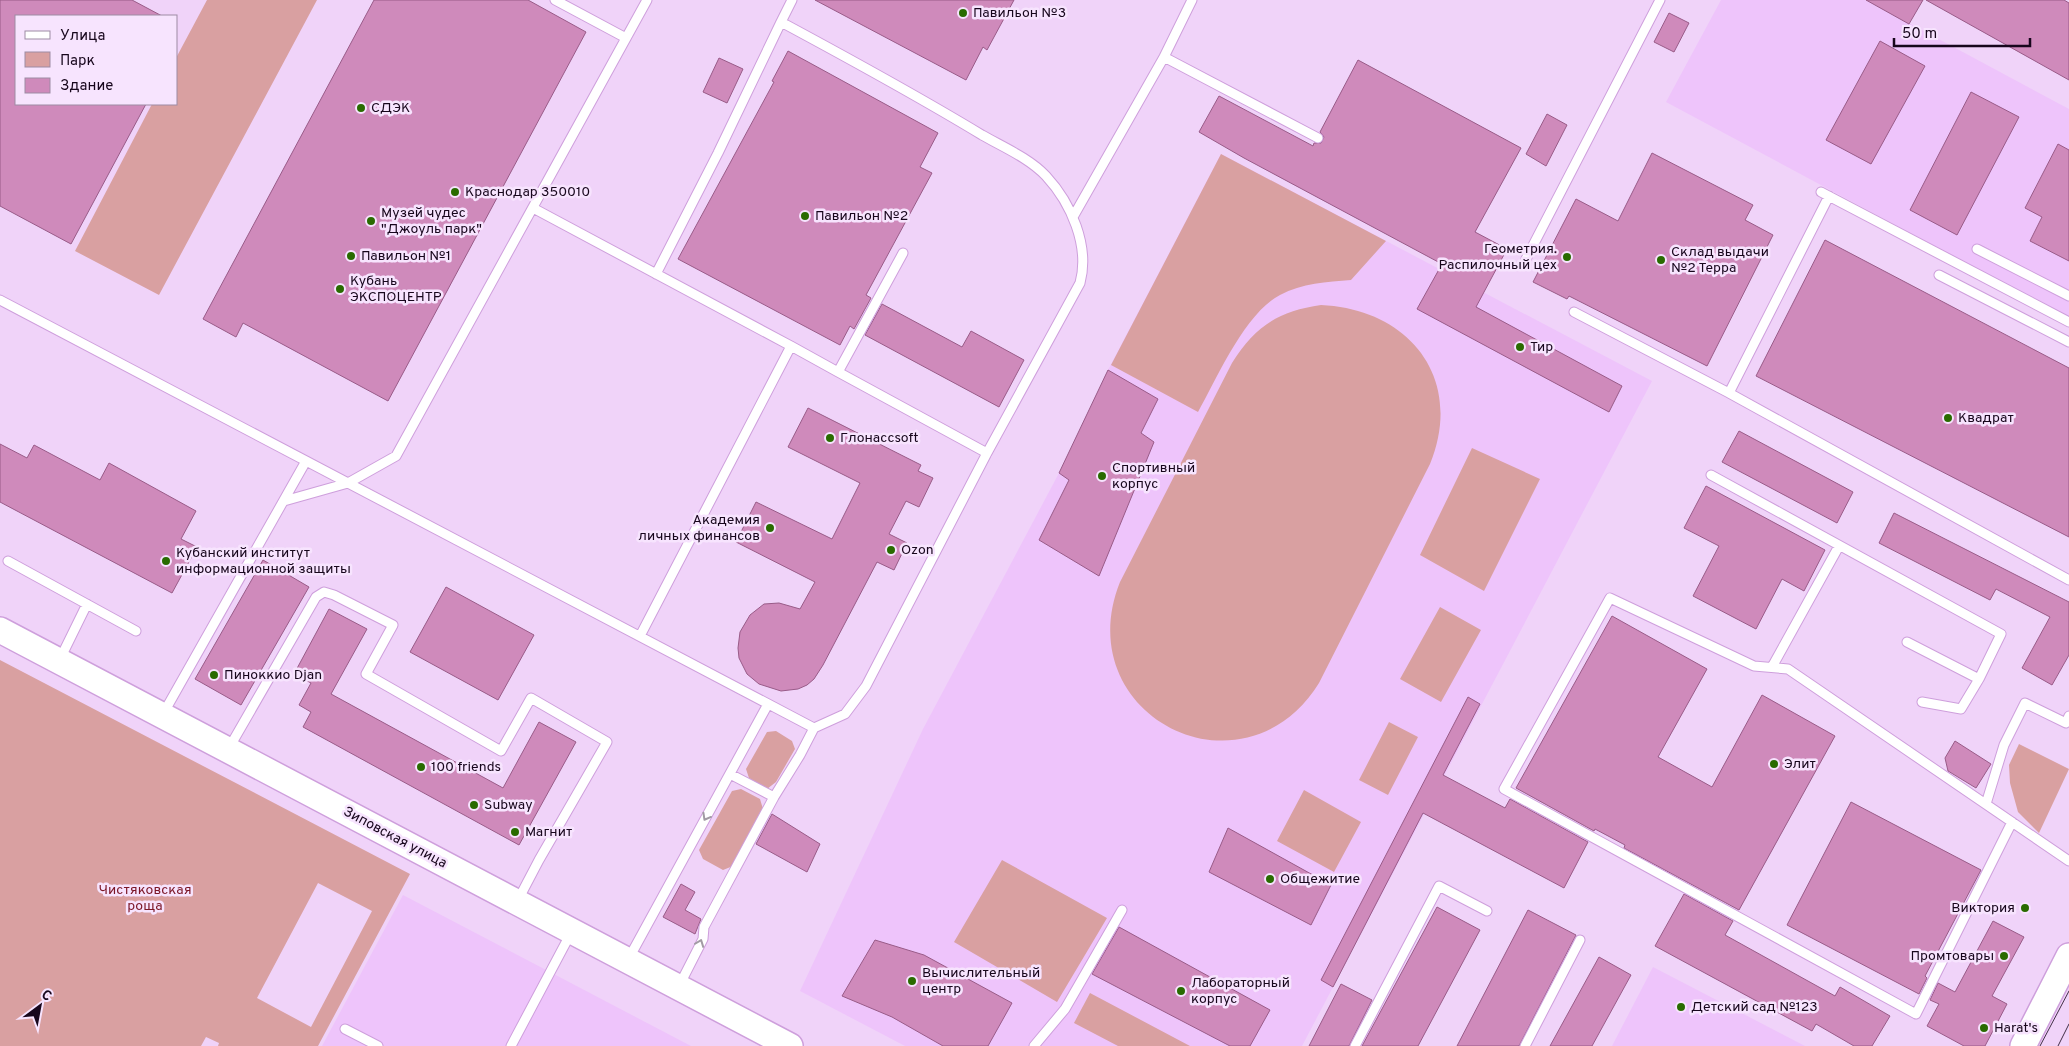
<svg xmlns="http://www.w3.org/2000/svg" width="2069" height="1046" font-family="Overpass,sans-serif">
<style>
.built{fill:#eec4fb}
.green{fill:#d9a0a1;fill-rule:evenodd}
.building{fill:#cf8abb;stroke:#995b88}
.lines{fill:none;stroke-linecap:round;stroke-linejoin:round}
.lane-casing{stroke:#ce9fdc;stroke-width:11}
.secondary-casing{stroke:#ce9fdc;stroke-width:28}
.lane{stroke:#fff;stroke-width:9}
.secondary{stroke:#fff;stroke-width:25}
.tram{stroke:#422e47;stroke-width:1}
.oneway{stroke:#a29ba4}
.poi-dot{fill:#296b00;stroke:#f7e4fe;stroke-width:2}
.labels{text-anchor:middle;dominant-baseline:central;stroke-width:5;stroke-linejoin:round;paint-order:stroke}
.poi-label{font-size:14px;fill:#17061c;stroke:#f7e4fe;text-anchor:start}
.street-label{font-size:14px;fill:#17061c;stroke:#f7e4fe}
.park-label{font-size:14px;fill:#7b1627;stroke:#f7e4fe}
</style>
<rect width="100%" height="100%" fill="#f0d3f9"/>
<path class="built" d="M1721,0H1866L2069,109V318L1666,102Z
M1221,154L1652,381L1302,1046H905L800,991L923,729L1059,473L1108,370Z
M403,895L691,1046H322Z
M1653,967L1805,1046H1612Z"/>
<path class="green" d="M207,0H317L159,295L75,251L152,104H176V58Z
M1221,154L1386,241L1351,280C1327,282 1302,283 1280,295C1245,313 1217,378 1198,412L1111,365Z
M1321,305C1409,309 1465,378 1430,464L1319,683C1243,805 1067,715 1120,582L1232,363C1255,326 1279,311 1321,305Z
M1472,448L1540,479L1484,591L1420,555Z
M1440,607L1481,630L1441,702L1400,679Z
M0,660L410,874L318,1046H218L219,1043L206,1037L201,1046H0ZM318,883L372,911L311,1027L257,998Z
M1389,722L1418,737L1388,795L1359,780Z
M776,731L792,741L795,749L776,782L767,789L749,778L746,769L767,732Z
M2019,744L2069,769L2039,833L2018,812L2010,783L2009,765Z
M741,789L760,799L763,809L733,866L723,870L703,859L699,850L732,791Z
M1304,790L1361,822L1334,872L1277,841Z
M1002,860L1107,918L1057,1002L954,942Z
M1090,993L1190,1046H1118L1074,1023Z"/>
<path class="building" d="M0,0H132L162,16H16V104H146L71,244L0,206Z
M374,0H528L586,32L388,401L243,323L236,337L203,319Z
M815,0H1014L987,50L983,47L966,80Z
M1866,0H1923L1909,24Z
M1926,0H2064L2069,3V80Z
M1669,13L1689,23L1674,52L1654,42Z
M1880,41L1925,66L1871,164L1826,140Z
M788,51L938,133L920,167L932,173L866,295L871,298L854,329L850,326L840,345L678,259L774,82L772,81Z
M719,58L743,69L727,103L703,92Z
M1358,60L1521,148L1475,232L1507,249L1476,307L1622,386L1609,412L1417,309L1442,264L1244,158L1199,132L1219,96L1313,146L1314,143H1321L1324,137L1320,132Z
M1971,92L2019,117L1957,235L1910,210Z
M1547,114L1567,125L1546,166L1526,154Z
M2058,144L2069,150V261L2030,241L2042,217L2025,208Z
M1652,153L1753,205L1745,220L1773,235L1707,366L1569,296L1567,299L1533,282L1576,199L1618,221Z
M1825,240L2069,368V537L1756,376Z
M882,304L962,347L971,331L1024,360L999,407L865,335Z
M1108,370L1158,399L1141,433L1154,442L1099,576L1039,540L1069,480L1059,473Z
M808,408L921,465L918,471L933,478L919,507L906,501L889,534L907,543L894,570L877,562L823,665L814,679L807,685L798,689L781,691L759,684L747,674L739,658L738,648L740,632L750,615L764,604L779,603L800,609L815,582L736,542L756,502L832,539L860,483L788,447Z
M1739,431L1853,492L1837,523L1722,462Z
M0,444L27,458L34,445L100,480L109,463L196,511L181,539L197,547L172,593L0,502Z
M1706,486L1825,550L1804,591L1782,579L1756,629L1693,596L1719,546L1684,528Z
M1894,513L2069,602V655L2052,685L2022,668L2050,617L1996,589L1990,600L1879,543Z
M263,560L309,587L241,705L195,679Z
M446,587L534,635L498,700L410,652Z
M329,609L367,629L331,694L503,788L539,722L576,742L519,845L303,727L311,712L299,705L311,683L294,674Z
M1612,616L1707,669L1658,757L1712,787L1762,695L1835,736L1739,910L1624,848L1625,845L1595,829L1594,831L1516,788Z
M1468,697L1480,704L1443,775L1505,808L1510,799L1588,842L1564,888L1423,813L1333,987L1321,980Z
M1955,741L1991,764L1976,788L1948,771L1945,758Z
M1851,802L1981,870L1925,976L1927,978L1919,994L1787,925Z
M772,814L820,844L807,872L756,844Z
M1228,828L1331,885L1311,925L1209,872Z
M681,884L695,892L685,910L701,919L695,934L663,917Z
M1684,894L1733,921L1725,935L1835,996L1840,987L1890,1016L1872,1046H1854L1816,1024L1812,1031L1655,946Z
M1437,907L1480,930L1418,1046H1362Z
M1528,910L1576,935L1519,1046H1457Z
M1993,921L2024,937L1992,996L2007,1004L1985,1046H1964L1927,1026L1939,1004L1930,1000L1938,983L1955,992Z
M1119,927L1270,1010L1250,1046H1230L1092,974Z
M875,940L924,955L1012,1003L988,1046H943L892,1017L842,996Z
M1599,957L1631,975L1592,1046H1550Z
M1341,984L1372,1000L1349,1046H1309Z"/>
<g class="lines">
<g class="lane-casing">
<path id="lane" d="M555,0L626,38
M1164,57L1318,138
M1821,192L2069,322
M1829,196L1729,393L2069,580
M533,208L791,346
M1073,217L1164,57L1192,0
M1977,249L2069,296
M1526,259L1660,0
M656,274L718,153L781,22
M1939,275L2069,342
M0,300L814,728
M1574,312L1729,393
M838,372L987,453
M1711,475L2001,634L1979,679L1907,642
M284,501L348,483L396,456L647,0
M8,561L136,631
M640,636L791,346L838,372L903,253
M60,659L87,604
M1772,667L1839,546
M1922,702L1961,709L1979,679
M163,714L306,461
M229,748L316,597L324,592L334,595L393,625L366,674L501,751L531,698L607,742L539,860L518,900
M730,774L774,797
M1986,804L2004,745L2025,703L2066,723L2069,716
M2012,822L1916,1014L1504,789L1610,598L1754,666L1788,669L2069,861
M629,958L768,704
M679,986L703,939L704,927L774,797L800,755L814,728L845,714L866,686L987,453L1080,283C1090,246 1071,203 1046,176C1029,158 1003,147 982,135C916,95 848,58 781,22L792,0
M345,1029L378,1046
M511,1046L572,931
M1034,1046L1065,1009L1122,910
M1355,1046L1439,886L1487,911
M1525,1046L1580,940"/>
</g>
<g class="secondary-casing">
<path id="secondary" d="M0,630L790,1046
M2023,1046L2069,956"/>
</g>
<use href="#lane" class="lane"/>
<use href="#secondary" class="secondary"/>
<path class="tram" d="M2040,1046L2069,991
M2058,1046L2069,1024"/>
</g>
<defs><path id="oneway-chevron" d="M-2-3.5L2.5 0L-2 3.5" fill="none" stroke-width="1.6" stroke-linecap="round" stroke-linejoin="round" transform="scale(1.25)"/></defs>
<g class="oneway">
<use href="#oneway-chevron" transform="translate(706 817) rotate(119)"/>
<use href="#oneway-chevron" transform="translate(700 943) rotate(-69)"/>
</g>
<g class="poi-dot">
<circle cx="963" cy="13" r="5"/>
<circle cx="361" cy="108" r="5"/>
<circle cx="455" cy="192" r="5"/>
<circle cx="805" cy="216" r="5"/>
<circle cx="371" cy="221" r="5"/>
<circle cx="351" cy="256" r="5"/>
<circle cx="1567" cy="257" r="5"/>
<circle cx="1661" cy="260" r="5"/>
<circle cx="340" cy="289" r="5"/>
<circle cx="1520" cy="347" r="5"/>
<circle cx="1948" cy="418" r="5"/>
<circle cx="830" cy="438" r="5"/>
<circle cx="1102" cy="476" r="5"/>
<circle cx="770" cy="528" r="5"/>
<circle cx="891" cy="550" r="5"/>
<circle cx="166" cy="561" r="5"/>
<circle cx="214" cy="675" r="5"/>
<circle cx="1774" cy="764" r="5"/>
<circle cx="421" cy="767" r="5"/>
<circle cx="474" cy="805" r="5"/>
<circle cx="515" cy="832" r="5"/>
<circle cx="1270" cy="879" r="5"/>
<circle cx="2025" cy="908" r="5"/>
<circle cx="2004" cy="956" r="5"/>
<circle cx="912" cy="981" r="5"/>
<circle cx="1181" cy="991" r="5"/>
<circle cx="1681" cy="1007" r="5"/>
<circle cx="1984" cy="1028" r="5"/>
</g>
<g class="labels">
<g class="poi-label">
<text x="973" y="13">Павильон №3</text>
<text x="371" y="108">СДЭК</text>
<text x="465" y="192">Краснодар 350010</text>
<text x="381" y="213">Музей чудес<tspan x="381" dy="16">"Джоуль парк"</tspan></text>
<text x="815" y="216">Павильон №2</text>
<text x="1557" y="249" text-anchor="end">Геометрия.<tspan x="1557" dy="16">Распилочный цех</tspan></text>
<text x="1671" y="252">Склад выдачи<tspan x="1671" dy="16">№2 Терра</tspan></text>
<text x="361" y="256">Павильон №1</text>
<text x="350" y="281">Кубань<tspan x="350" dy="16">ЭКСПОЦЕНТР</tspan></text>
<text x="1530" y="347">Тир</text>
<text x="1958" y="418">Квадрат</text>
<text x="840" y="438">Глонассsoft</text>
<text x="1112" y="468">Спортивный<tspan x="1112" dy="16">корпус</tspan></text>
<text x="760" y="520" text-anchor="end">Академия<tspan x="760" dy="16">личных финансов</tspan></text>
<text x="901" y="550">Ozon</text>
<text x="176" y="553">Кубанский институт<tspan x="176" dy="16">информационной защиты</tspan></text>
<text x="224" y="675">Пиноккио Djan</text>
<text x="1784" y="764">Элит</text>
<text x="431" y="767">100 friends</text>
<text x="484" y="805">Subway</text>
<text x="525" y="832">Магнит</text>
<text x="1280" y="879">Общежитие</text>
<text x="2015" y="908" text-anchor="end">Виктория</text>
<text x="1994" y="956" text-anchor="end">Промтовары</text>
<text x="922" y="973">Вычислительный<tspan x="922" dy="16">центр</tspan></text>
<text x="1191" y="983">Лабораторный<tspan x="1191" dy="16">корпус</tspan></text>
<text x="1691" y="1007">Детский сад №123</text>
<text x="1994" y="1028">Harat's</text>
</g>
<g class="street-label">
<text transform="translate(395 838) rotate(28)">Зиповская улица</text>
</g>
<g class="park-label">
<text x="145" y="890">Чистяковская<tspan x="145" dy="16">роща</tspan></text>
</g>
</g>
<rect x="15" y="15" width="162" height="90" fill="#f7e4fe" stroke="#9d8ba4"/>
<rect x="25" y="31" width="25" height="8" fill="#ffffff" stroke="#9d8ba4"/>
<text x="60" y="40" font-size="15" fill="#17061c">Улица</text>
<rect x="25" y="52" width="25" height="15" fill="#d9a0a1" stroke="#9d8ba4"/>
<text x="60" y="65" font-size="15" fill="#17061c">Парк</text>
<rect x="25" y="78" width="25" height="15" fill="#cf8abb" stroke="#9d8ba4"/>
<text x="60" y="90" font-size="15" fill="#17061c">Здание</text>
<g transform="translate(40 1006) rotate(32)" stroke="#f7e4fe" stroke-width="4" paint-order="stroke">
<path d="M0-4L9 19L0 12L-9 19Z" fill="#17061c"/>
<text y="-8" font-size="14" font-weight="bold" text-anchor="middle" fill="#17061c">С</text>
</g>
<path d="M1894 38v8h136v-8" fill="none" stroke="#17061c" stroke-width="2.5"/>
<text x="1902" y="38" font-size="15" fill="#17061c" stroke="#f7e4fe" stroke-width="4" paint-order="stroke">50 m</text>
</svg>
